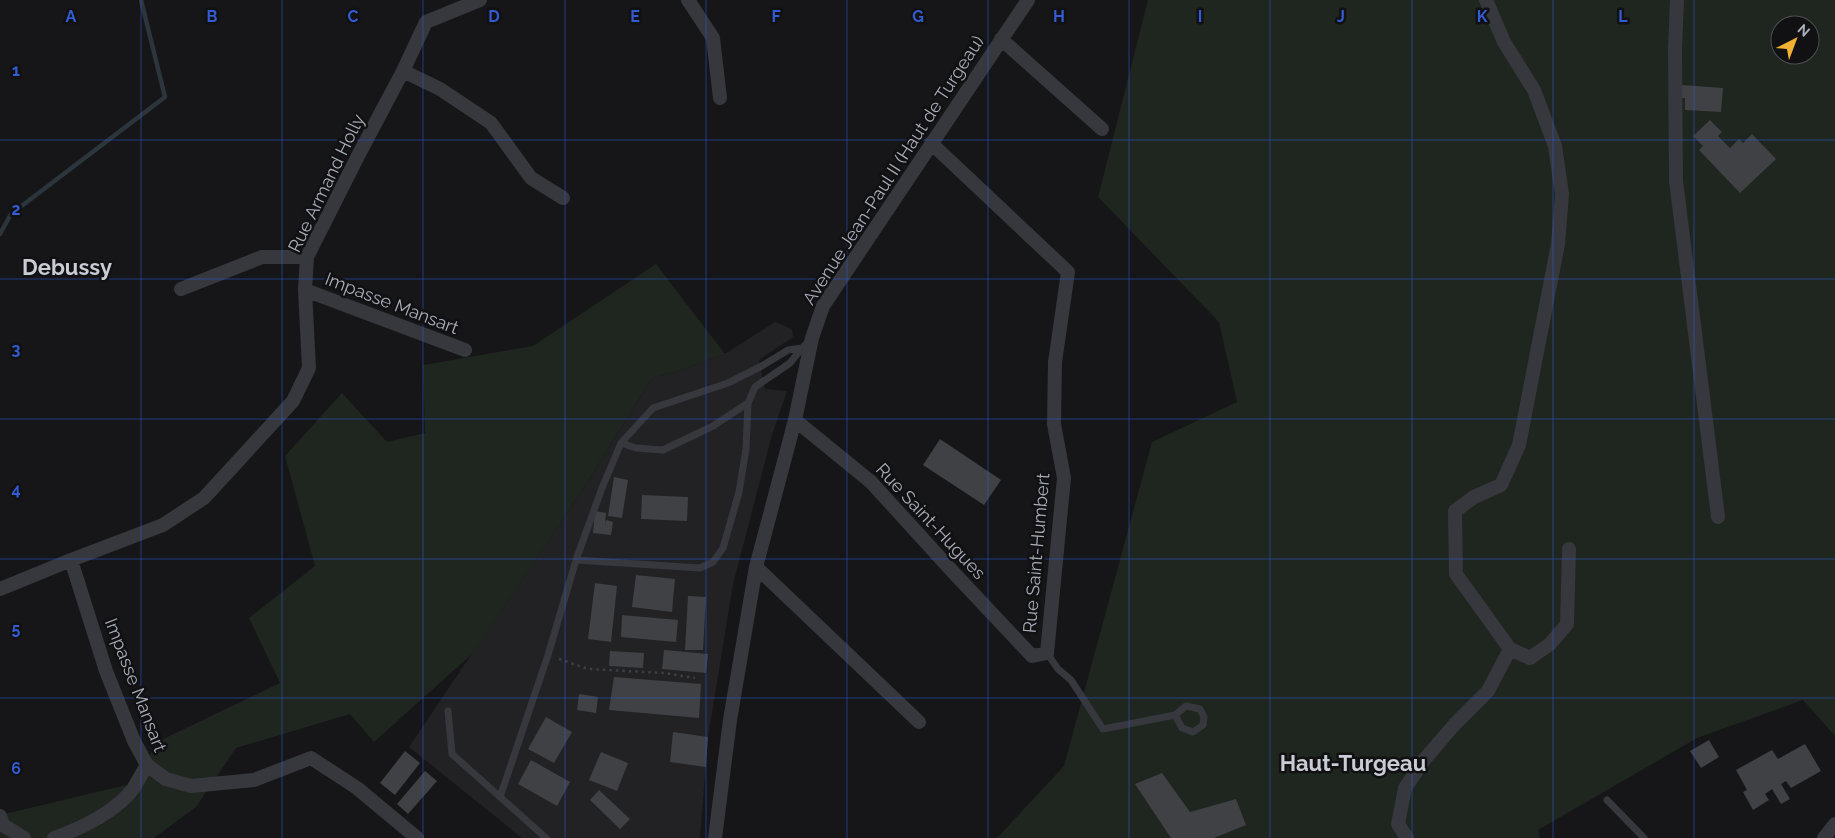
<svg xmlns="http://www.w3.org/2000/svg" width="1835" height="838" font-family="Raleway,sans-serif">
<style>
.built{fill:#222225}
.green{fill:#1e261f;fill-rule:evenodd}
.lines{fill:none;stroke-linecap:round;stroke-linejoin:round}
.stream{stroke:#2c353c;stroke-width:4.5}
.building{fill:#404145}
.path{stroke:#3d3f44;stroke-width:2.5;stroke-dasharray:2.5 4;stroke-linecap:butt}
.service{stroke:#37383d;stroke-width:7}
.minor{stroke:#37383d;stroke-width:14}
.grid{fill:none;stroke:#325cd3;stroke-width:1;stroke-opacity:0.55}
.labels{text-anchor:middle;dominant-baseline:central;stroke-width:5;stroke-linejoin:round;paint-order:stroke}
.street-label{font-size:18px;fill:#a8adb8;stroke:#111113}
.district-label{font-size:22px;font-weight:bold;fill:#c9ccd4;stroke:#111113}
.grid-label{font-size:16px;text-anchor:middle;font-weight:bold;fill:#325cd3;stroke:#111113;stroke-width:5;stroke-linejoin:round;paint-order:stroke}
</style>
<rect width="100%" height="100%" fill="#161618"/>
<path class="built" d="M775,322L792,329L793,337L759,360L765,389L787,391L772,435L733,584L708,737L700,838H522L409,747L590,478L652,378L675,372L725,354Z"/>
<path class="green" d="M1148,0H1835V736L1803,700L1697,738L1538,830L1540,838H997L1064,766L1152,442L1237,402L1219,322L1098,197ZM1780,25H1810V55H1780Z
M656,264L725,354L675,372L652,378L590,478L472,654L374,742L350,714L236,748L196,807L154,838H0V815L135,783L157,742L280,683L249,618L315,566L285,456L342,393L387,442L425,433L423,365L533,346Z"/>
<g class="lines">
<path class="stream" d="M0,234L11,214L165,97L141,0"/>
</g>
<path class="building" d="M1681,85L1723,88L1721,112L1685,110V98H1680Z
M1710,120L1722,132L1718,136L1730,148L1739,139L1743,143L1752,134L1776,159L1740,193L1699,150L1703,146L1693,136Z
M940,439L1001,480L984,505L923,465Z
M614,477L628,480L622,518L608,516Z
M642,495L688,497L687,521L641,519Z
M595,511L606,513L605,525L606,520L613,522L611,535L593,533Z
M636,575L675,579L672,612L632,607Z
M595,583L617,586L611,642L588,639Z
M688,596L706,597L703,650H685Z
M622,615L678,620L676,642L621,637Z
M664,650L708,654L706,673L662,669Z
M610,651L644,653L643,668L609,666Z
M614,677L701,684L699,718L609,710Z
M579,694L598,697L596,713L577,710Z
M546,717L572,732L554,763L528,749Z
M673,732L708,737L706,767L670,762Z
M1709,740L1719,757L1701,768L1690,751Z
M1805,744L1821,771L1791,788L1786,781L1781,784L1790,799L1781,804L1772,789L1765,794L1769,800L1753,810L1743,792L1747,790L1736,770L1772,750L1778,759Z
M405,751L420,763L395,795L380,783Z
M601,752L628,763L617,791L589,780Z
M531,760L570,782L557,806L518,784Z
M425,771L437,781L408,814L397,804Z
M1162,773L1190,812L1236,799L1246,825L1214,838H1171L1135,784Z
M599,790L630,819L620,829L590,800Z"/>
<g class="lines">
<path class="path" d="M559,659L588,669L664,673L695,678"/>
<path class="service" d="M621,443L636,448L663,450L713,426L748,403
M576,560L700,568L713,562L723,548L739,492L746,449L748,403L755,387L790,363L802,348
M1047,653L1058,669L1071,680L1103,729L1175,715L1182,728L1193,732L1203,725L1204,717L1200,709L1186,706L1175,715
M448,711L452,754L546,838
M500,797L548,655L576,560L602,488L621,443L653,408L728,383L760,367L788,350L802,348L810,340
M1607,800L1644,838"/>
<path class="minor" d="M688,0L713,38L720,98
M1486,0L1504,42L1534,90L1555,146L1562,194L1558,244L1519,445L1501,485L1474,497L1455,511L1456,574L1510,649L1530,658L1550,644L1567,624L1569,549
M1677,0L1675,49L1676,181L1718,517
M1001,39L1102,129
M403,71L440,89L491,123L531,178L563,198
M181,289L262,257H307
M305,290L465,350
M795,420L871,482L953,572L1032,656L1047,653L1064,478L1054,424L1055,362L1068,272L931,143
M71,560L106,671L134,741L147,765L166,779L191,786L254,780L311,758L357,788L417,838
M756,567L919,722
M0,589L71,560L163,525L204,498L293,401L309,368L305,290L307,257L359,154L403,71L426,22L480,0
M0,816L3,825L24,838
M54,838C82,828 114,813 133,789C138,781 142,773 147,765
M715,838L730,720L756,567L795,420L812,338L823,306L1028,0
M1407,838L1398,824L1405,788L1424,760L1454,725L1488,691L1510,649
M1824,838L1835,824"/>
</g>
<path class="grid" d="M141,0V838M282,0V838M423,0V838M565,0V838M706,0V838M847,0V838M988,0V838M1129,0V838M1270,0V838M1412,0V838M1553,0V838M1694,0V838M0,140H1835M0,279H1835M0,419H1835M0,559H1835M0,698H1835"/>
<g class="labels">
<g class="street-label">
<text transform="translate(893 170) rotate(-57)">Avenue Jean-Paul II (Haut de Turgeau)</text>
<text transform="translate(326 183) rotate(-64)">Rue Armand Holly</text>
<text transform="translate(392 303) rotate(21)">Impasse Mansart</text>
<text transform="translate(931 521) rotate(47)">Rue Saint-Hugues</text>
<text transform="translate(1036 553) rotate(-85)">Rue Saint-Humbert</text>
<text transform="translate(136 685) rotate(69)">Impasse Mansart</text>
</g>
<g class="district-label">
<text x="67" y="267">Debussy</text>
<text x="1353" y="763">Haut-Turgeau</text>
</g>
</g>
<g class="grid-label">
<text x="71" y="22">A</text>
<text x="212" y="22">B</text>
<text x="353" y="22">C</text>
<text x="494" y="22">D</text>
<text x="635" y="22">E</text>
<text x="776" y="22">F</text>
<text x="918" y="22">G</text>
<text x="1059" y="22">H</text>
<text x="1200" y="22">I</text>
<text x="1341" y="22">J</text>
<text x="1482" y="22">K</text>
<text x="1623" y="22">L</text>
<text x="16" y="76">1</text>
<text x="16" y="215">2</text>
<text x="16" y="355">3</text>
<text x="16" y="495">4</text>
<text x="16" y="634">5</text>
<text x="16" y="774">6</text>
</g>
<g transform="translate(1795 40) rotate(42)"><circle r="24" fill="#111113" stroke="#4d4f55"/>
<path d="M0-4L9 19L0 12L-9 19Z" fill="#f2b134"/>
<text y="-8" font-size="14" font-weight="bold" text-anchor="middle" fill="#a8adb8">N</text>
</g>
</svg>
